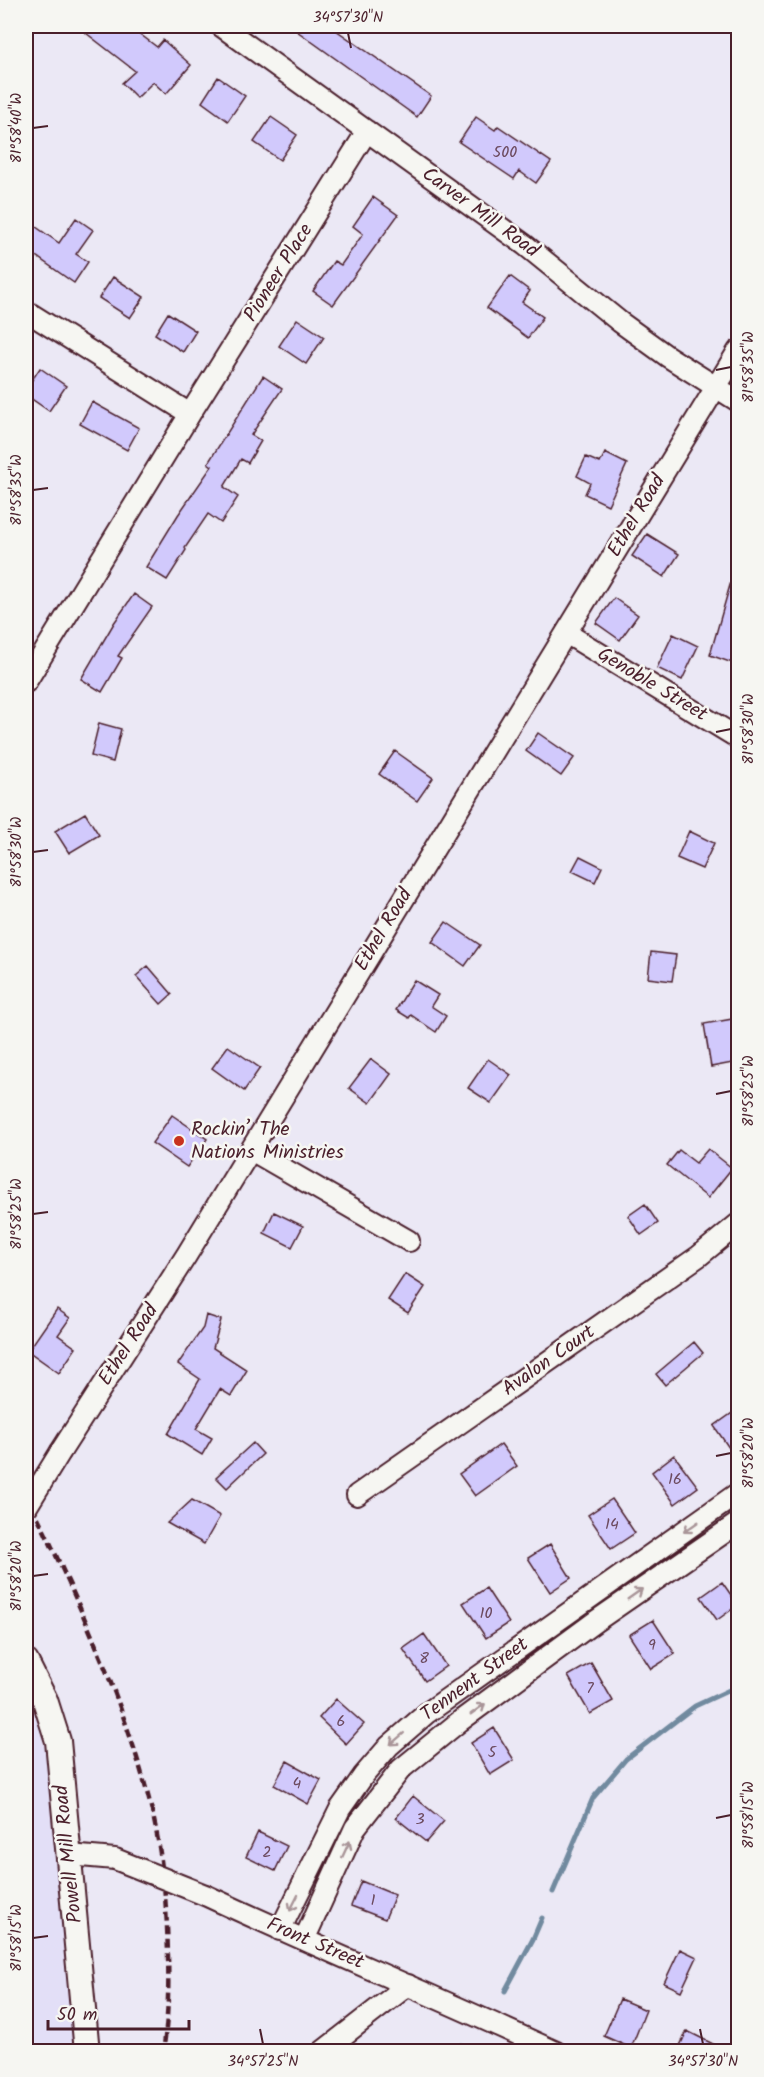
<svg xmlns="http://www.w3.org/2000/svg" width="764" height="2077" font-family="Kalam,sans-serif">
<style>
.built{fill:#e3dff7}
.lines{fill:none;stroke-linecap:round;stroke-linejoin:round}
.stream{stroke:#718a9f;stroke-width:5}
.building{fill:#d1c9fc;stroke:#4a1f2b;stroke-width:1.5}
.minor-casing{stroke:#4a1f2b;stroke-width:24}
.tertiary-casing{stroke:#4a1f2b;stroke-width:28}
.minor{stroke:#f6f6f2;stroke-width:20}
.tertiary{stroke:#f6f6f2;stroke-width:24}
.rail{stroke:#4a1f2b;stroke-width:4.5;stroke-dasharray:9 4.5;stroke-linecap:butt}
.minor-bridge-casing{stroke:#4a1f2b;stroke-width:24;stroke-linecap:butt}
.minor-bridge{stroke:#f6f6f2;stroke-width:20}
.oneway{stroke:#a99598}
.ticks{fill:none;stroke:#4a1f2b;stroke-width:2}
.poi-dot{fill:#c8321e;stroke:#f6f6f2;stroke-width:2}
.labels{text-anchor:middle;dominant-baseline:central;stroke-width:5;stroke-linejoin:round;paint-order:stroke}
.number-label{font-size:16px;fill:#6c4a5f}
.street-label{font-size:20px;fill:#4a1f2b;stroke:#f6f6f2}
.poi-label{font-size:20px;fill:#4a1f2b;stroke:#f6f6f2;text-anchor:start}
.neatline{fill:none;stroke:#4a1f2b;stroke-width:2}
.ticks-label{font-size:15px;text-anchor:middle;fill:#4a1f2b}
</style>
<rect width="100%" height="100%" fill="#ebe8f5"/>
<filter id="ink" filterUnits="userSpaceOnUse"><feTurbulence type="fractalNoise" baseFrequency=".0167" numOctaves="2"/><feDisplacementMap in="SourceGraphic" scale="12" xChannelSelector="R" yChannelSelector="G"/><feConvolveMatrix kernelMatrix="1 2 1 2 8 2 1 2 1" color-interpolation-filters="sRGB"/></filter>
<g filter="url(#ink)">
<path class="built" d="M26,1692L35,1711L51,1774L72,1986L74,2051H26Z"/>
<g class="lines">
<path class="stream" d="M553,1892L593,1798L626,1759L695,1706L738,1686
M505,1991L533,1939L542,1918
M458,2052L461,2045"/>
</g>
<path class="building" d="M77,26H129L157,47L163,40L191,65L166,94L153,82L137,98L122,83L135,71Z
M290,26H330L431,96L417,117Z
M218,77L245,96L228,121L202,102Z
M271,117L297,135L280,160L254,142Z
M476,117L495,130L498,126L551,162L536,183L519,171L514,179L459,142Z
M373,197L398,215L333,305L313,291L334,261L341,265L363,234L353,226Z
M76,218L93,230L76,254L88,262L74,283L26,249V220L59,243Z
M510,276L530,291L522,302L543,317L528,338L487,308Z
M113,277L144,297L130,318L99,298Z
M168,313L196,331L183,352L155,334Z
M297,319L324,337L306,364L279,346Z
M40,368L66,386L49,411L26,395V389Z
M263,376L282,389L251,435L261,441L248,463L241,459L224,487L238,497L221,523L208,514L185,548L186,550L167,580L146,567L178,515L212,466L208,463Z
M92,402L139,428L127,450L80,424Z
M605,453L627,464L608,505L585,494L590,483L577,476L586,457L600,463Z
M647,534L679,554L664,577L632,556Z
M734,571L738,572V665L710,655Z
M134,594L152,607L118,656L122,658L102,692L81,679L114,623Z
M614,598L638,615L620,640L596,623Z
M673,634L698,646L682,680L657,668Z
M99,723L121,729L113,762L91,756Z
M538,733L574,758L561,776L526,751Z
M395,751L433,778L417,801L379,774Z
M85,813L99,835L69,853L55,831Z
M689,831L714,843L702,869L677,858Z
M580,856L602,867L595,882L572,871Z
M446,922L480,945L465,966L432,942Z
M651,952L676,955L672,981L648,978Z
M148,966L172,994L161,1004L136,976Z
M414,980L438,995L431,1006L446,1016L436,1032L411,1015L409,1018L396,1010Z
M738,1018V1062L711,1067L704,1024Z
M228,1046L260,1068L244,1091L212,1068Z
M371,1059L391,1074L370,1103L349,1088Z
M488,1059L511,1075L491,1103L468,1088Z
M172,1115L207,1139L187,1167L152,1143Z
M708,1149L732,1168L708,1198L667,1165L679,1150L696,1163Z
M645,1204L658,1223L641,1235L628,1216Z
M274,1212L303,1226L292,1247L264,1233Z
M405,1274L425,1287L408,1313L388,1300Z
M57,1309L70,1318L58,1335L76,1348L59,1373L28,1351Z
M206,1315L221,1320L213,1348L247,1370L231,1396L220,1389L196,1429L212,1438L202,1455L168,1434L200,1379L178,1364L203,1328Z
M694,1342L703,1353L665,1385L656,1374Z
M738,1409V1461L714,1426Z
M253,1443L263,1454L227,1488L216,1477Z
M501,1444L517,1466L475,1496L459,1474Z
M674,1455L698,1487L675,1504L652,1472Z
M612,1499L635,1533L611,1549L588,1515Z
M192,1500L220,1516L204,1544L167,1523Z
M550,1544L571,1578L550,1592L528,1558Z
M722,1582L738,1605L717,1620L701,1597Z
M486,1588L509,1623L486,1638L463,1603Z
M653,1620L675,1654L651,1669L629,1635Z
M424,1634L446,1666L425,1681L403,1649Z
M591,1663L613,1701L590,1714L568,1676Z
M336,1699L364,1724L346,1744L319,1718Z
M494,1728L514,1760L490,1775L471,1743Z
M287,1761L321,1780L308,1804L274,1785Z
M413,1796L444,1821L426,1842L396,1818Z
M258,1832L287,1846L275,1871L246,1857Z
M361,1881L395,1895L385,1919L351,1906Z
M680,1949L697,1957L681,1991L664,1983Z
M620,1999L646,2010L631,2048L604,2036Z
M687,2031L729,2052H677Z"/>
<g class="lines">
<g class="minor-casing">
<path id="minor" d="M221,26L525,245L620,322L667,356L738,401
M26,311L190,414L26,682
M190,414L367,131
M566,633L738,738
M251,1150L409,1241
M61,1451L186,1256L738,351
M357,1495L699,1256L738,1224
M69,1855L115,1859
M205,1895C321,1949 440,1998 556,2052
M280,1930L340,1809L364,1775L389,1746L427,1713L738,1493
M304,1940L355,1828L401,1769L460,1721L596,1621L738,1523
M322,2052L408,1985"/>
</g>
<g class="tertiary-casing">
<path id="tertiary" d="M26,1662L45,1700L58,1741L87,2052"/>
</g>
<use href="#minor" class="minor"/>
<use href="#tertiary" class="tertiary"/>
<path class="rail" d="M26,1493C76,1595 124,1700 152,1811C163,1858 167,1908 168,1956C169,1987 168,2020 163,2052"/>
<g class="minor-bridge-casing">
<path id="minor-bridge" d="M26,1508L61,1451
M115,1859L205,1895"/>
</g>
<use href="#minor-bridge" class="minor-bridge"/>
</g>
<defs><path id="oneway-shaft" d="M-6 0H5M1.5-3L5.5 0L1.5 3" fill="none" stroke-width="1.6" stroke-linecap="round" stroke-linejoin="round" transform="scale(1.5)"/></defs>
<g class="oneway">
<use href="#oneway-shaft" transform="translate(691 1527) rotate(145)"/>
<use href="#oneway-shaft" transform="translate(635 1594) rotate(-35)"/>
<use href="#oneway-shaft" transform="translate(478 1709) rotate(-36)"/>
<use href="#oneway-shaft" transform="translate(397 1739) rotate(139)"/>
<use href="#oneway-shaft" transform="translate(346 1849) rotate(-65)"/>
<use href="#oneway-shaft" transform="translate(294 1903) rotate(117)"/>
</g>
</g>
<path class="ticks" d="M348,33L351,48M33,128L48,126M716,370L731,367M33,490L48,488M716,732L731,729M33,852L48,850M716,1094L731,1091M33,1214L48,1212M716,1456L731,1453M33,1576L48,1574M716,1818L731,1815M33,1938L48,1936M260,2029L263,2044M700,2029L703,2044"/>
<circle class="poi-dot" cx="179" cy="1141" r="6"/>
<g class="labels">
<g class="number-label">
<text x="505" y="152">500</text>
<text x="675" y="1479">16</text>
<text x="612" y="1524">14</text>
<text x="486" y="1613">10</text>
<text x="652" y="1645">9</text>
<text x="424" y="1658">8</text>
<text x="590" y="1688">7</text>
<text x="341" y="1721">6</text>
<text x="492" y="1752">5</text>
<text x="297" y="1783">4</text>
<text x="420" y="1819">3</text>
<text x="267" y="1852">2</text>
<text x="373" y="1900">1</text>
</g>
<g class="street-label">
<text transform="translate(480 213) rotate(36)">Carver Mill Road</text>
<text transform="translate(279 273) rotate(-58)">Pioneer Place</text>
<text transform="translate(637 516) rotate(-59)">Ethel Road</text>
<text transform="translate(652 685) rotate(31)">Genoble Street</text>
<text transform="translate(384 930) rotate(-59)">Ethel Road</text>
<text transform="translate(129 1345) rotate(-57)">Ethel Road</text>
<text transform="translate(549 1361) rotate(-35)">Avalon Court</text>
<text transform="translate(475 1680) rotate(-36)">Tennent Street</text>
<text transform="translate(69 1854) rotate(-96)">Powell Mill Road</text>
<text transform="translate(315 1944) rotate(23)">Front Street</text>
</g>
<g class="poi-label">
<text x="191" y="1130">Rockin’ The<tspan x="191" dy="23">Nations Ministries</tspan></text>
</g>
</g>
<rect width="764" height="2077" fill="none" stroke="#f6f6f2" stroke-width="66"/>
<path d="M48 2020v9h141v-9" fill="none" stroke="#4a1f2b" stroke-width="3"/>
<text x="57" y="2020" font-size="18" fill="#4a1f2b" stroke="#f6f6f2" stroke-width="4.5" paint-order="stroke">50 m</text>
<rect x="33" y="33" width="698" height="2011" class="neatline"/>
<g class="ticks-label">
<text x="348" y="22">34°57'30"N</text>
<text transform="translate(16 128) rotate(-90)" y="5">81°58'40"W</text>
<text transform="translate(748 367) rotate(-90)" y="5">81°58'35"W</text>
<text transform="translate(16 490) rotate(-90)" y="5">81°58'35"W</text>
<text transform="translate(748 729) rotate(-90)" y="5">81°58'30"W</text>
<text transform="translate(16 852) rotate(-90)" y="5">81°58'30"W</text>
<text transform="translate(748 1091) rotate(-90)" y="5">81°58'25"W</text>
<text transform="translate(16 1214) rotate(-90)" y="5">81°58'25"W</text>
<text transform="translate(748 1453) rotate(-90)" y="5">81°58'20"W</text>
<text transform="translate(16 1576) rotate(-90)" y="5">81°58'20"W</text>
<text transform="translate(748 1815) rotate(-90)" y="5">81°58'15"W</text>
<text transform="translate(16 1938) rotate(-90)" y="5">81°58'15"W</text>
<text x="263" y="2066">34°57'25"N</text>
<text x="703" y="2066">34°57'30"N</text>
</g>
</svg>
